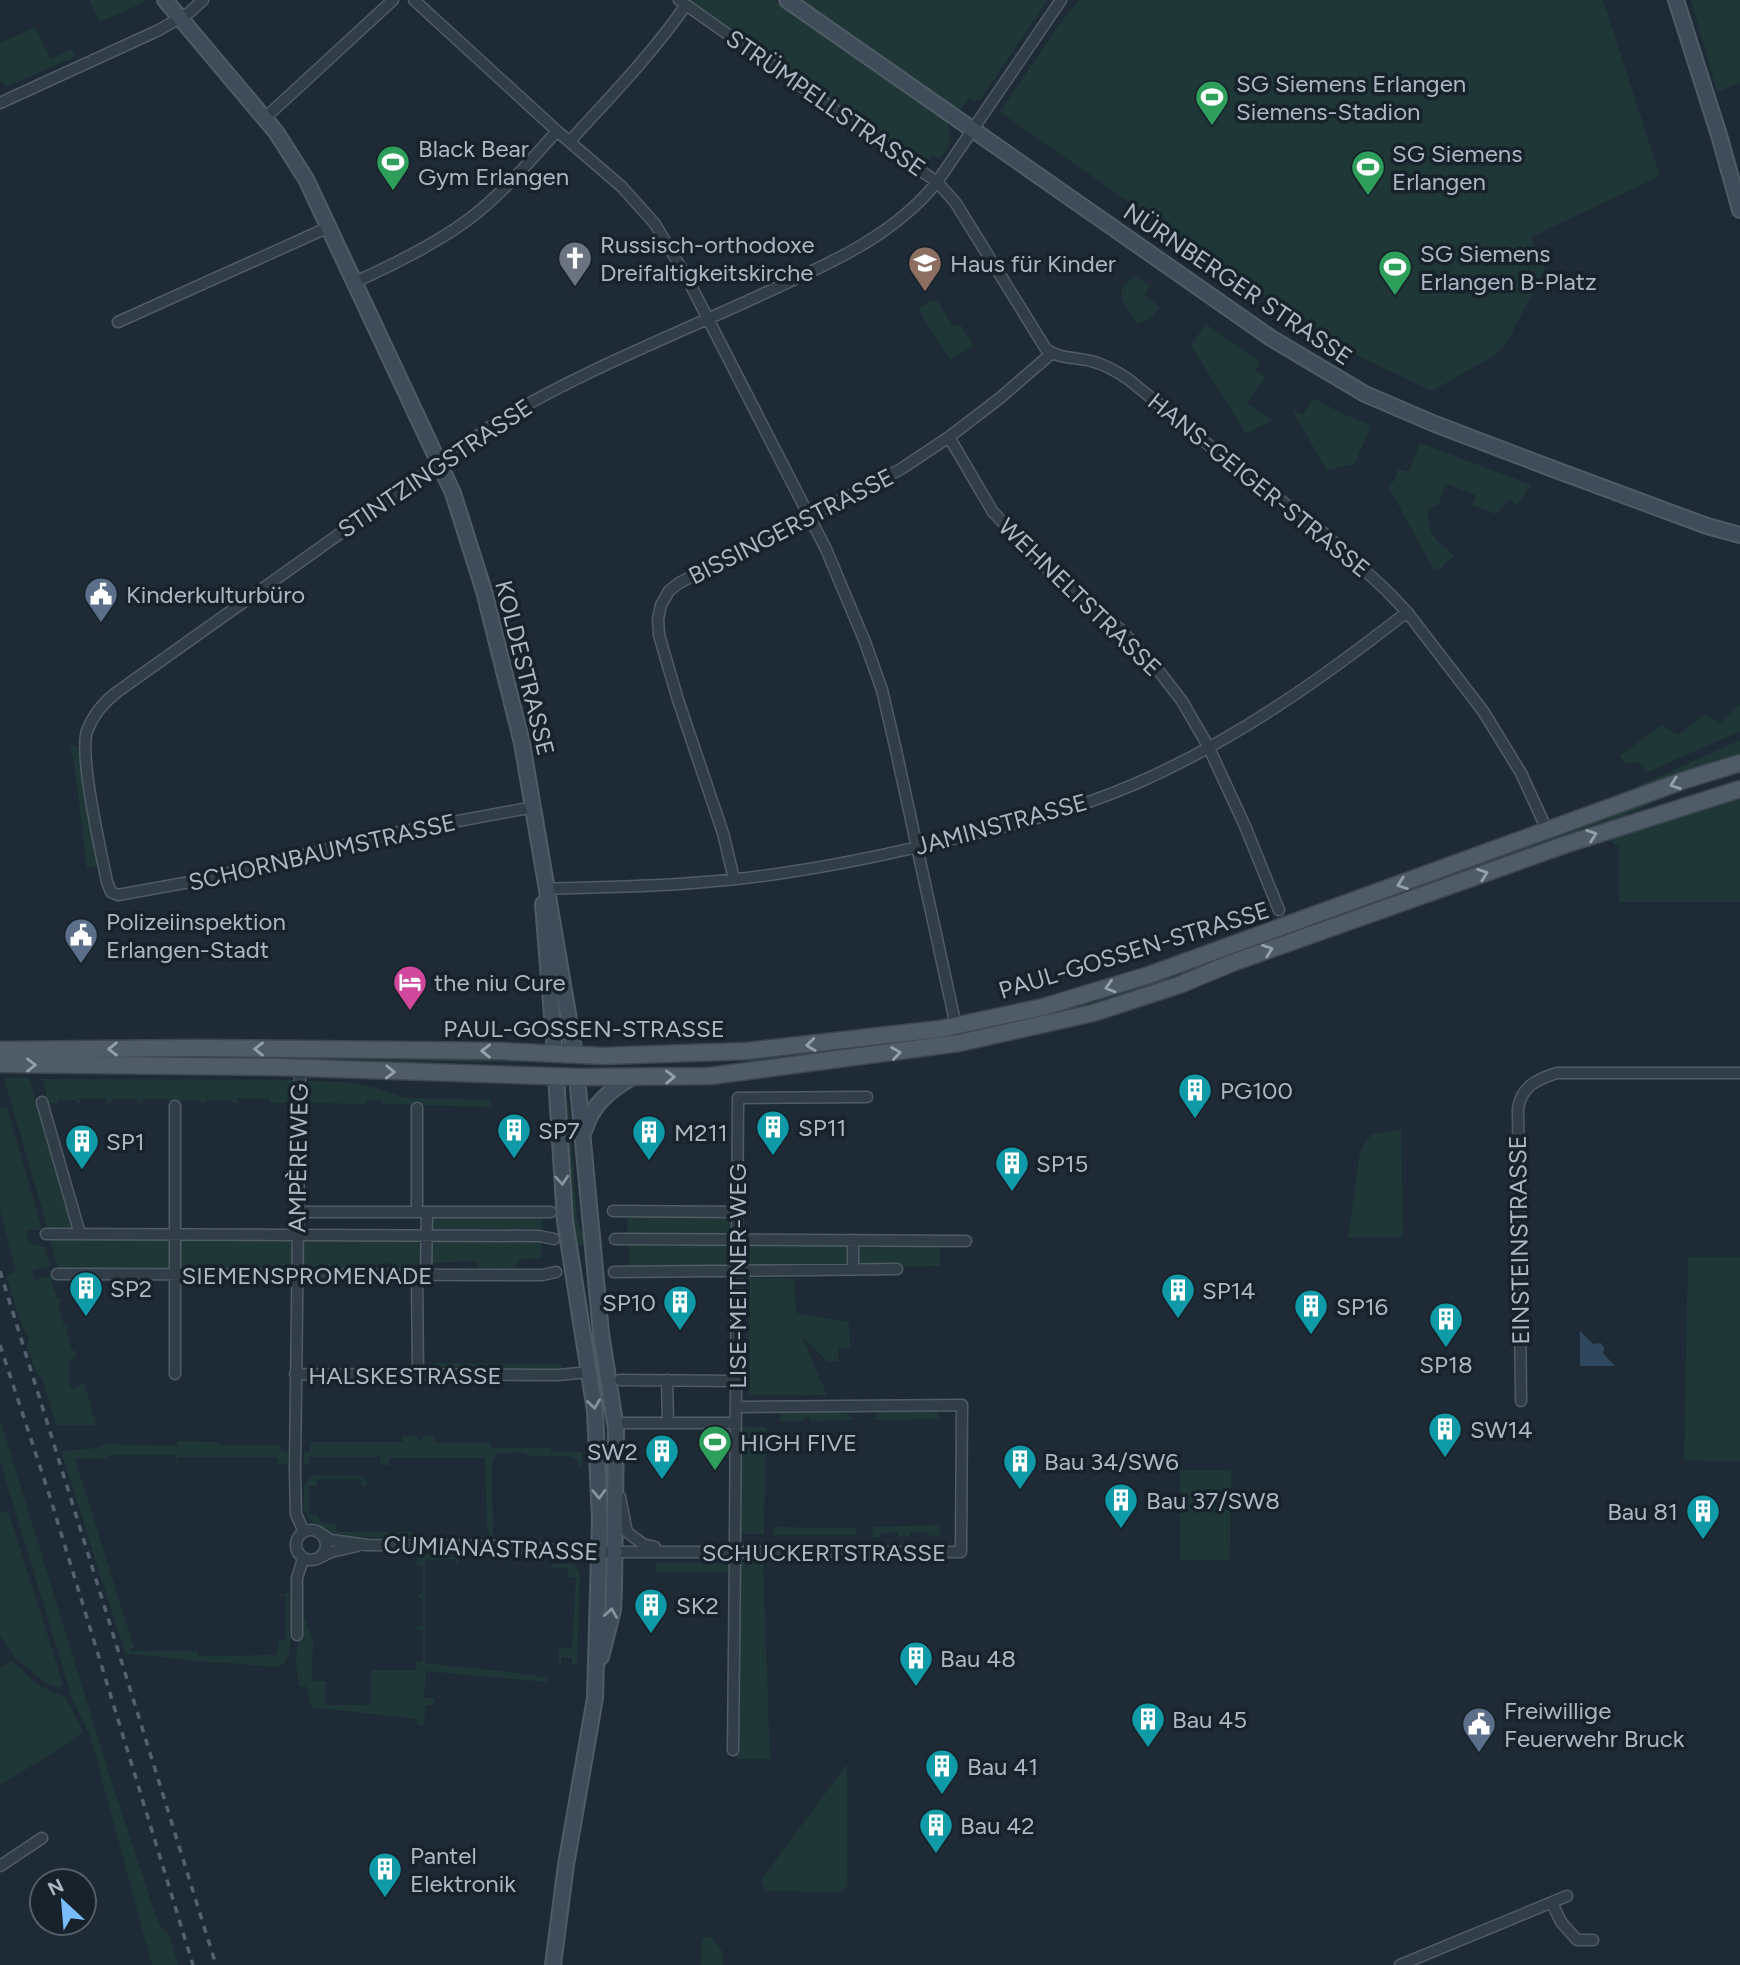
<svg xmlns="http://www.w3.org/2000/svg" width="1740" height="1965" font-family="Figtree,sans-serif">
<style>
.green{fill:#203737}
.water{fill:#2f485d}
.lines{fill:none;stroke-linecap:round;stroke-linejoin:round}
.street-casing{stroke:#4f5b65;stroke-width:13}
.secondary-casing{stroke:#4f5b65;stroke-width:18}
.primary-casing{stroke:#3b4650;stroke-width:19}
.street{stroke:#313d47;stroke-width:10}
.secondary{stroke:#3f4d5a;stroke-width:14}
.primary{stroke:#4f5c67;stroke-width:16}
.rail{stroke:#53626e;stroke-width:3.5;stroke-dasharray:7 7;stroke-linecap:butt}
.oneway{stroke:#94a1ad}
.oneway2{stroke:#85939f}
.labels{text-anchor:middle;dominant-baseline:central;stroke-width:7;stroke-linejoin:round;paint-order:stroke}
.poi-label{font-size:24px;fill:#abb8c4;stroke:#17222b;text-anchor:start}
.street-label{font-size:24px;fill:#abb8c4;stroke:#17222b}
</style>
<rect width="100%" height="100%" fill="#1e2b36"/>
<path class="green" d="M89,0H145V2L100,22Z
M688,0H773L948,123L951,141L940,159L933,155L926,166Z
M800,0H1048L980,99L974,101L969,98L959,111Z
M1079,0H1603L1660,176L1531,237L1545,269L1506,344L1495,355L1432,391L1352,353L1298,320L1000,112L1060,23Z
M1691,0H1740V83L1717,92Z
M35,27L50,59L72,49L76,56L6,87L0,80V43Z
M1135,276L1150,286L1144,295L1160,307L1150,319L1137,324L1121,299L1122,288Z
M933,300L938,302L954,327L960,324L974,346L950,360L918,309Z
M1206,324L1260,362L1255,370L1265,377L1247,403L1273,420L1246,434L1191,345Z
M1314,398L1343,414L1371,425L1355,464L1327,470L1293,412L1294,410L1302,415Z
M1420,443L1531,485L1517,505L1510,499L1496,514L1472,505L1476,495L1446,484L1439,503L1428,510C1429,537 1434,538 1454,555L1441,568L1434,570L1388,486L1395,480L1398,469L1408,472Z
M1740,704V731L1648,772L1639,762L1624,763L1620,756L1661,725L1678,735L1705,714L1721,723Z
M1740,740V757L1598,804Z
M73,744L78,748L100,865L87,868L75,769L70,747Z
M1740,768V773L1675,792L1612,822L1213,962L1326,918Z
M1740,800V902H1619V846L1612,843V835L1683,813Z
M1177,972L1179,977L1064,1012L954,1038L745,1065L743,1062L750,1059L838,1051Z
M200,1054L527,1058V1062L200,1061Z
M4,1078H29L73,1230H48Z
M42,1079L293,1080L292,1098L285,1103H270L269,1099L238,1098L237,1103H233L232,1100H206V1103H201L200,1100H175L174,1103L169,1102V1099H143L142,1103H137V1099H112L111,1103H106V1099L80,1098V1103H76V1100H58V1103H49Z
M304,1081L342,1082L372,1087L405,1098L491,1100V1107L382,1104L381,1100H366L365,1104L310,1103L305,1101L303,1095Z
M564,1102H568L569,1106L577,1220L588,1245H576L574,1232Z
M0,1108H7L42,1230H26L29,1243L45,1247L50,1266L32,1271L34,1280L53,1275L54,1279L51,1281L57,1299L60,1298L61,1303L58,1304L64,1325L67,1324L69,1329L66,1330L72,1351L75,1350L76,1358L73,1357L69,1361V1385L73,1389L84,1382L96,1425H56L42,1378L36,1372L27,1346L29,1338L21,1324L6,1275L16,1271L0,1210Z
M1401,1129L1403,1237L1348,1238L1360,1151L1371,1135Z
M429,1214H542L543,1233H429Z
M628,1215H732V1235L627,1236Z
M49,1239L173,1240V1271L59,1270Z
M429,1239L542,1240V1258L520,1259L510,1273L478,1272L477,1261L428,1263Z
M179,1240H294V1271L179,1270Z
M300,1240L423,1241V1263H414V1267L404,1272H378L394,1263L351,1266L347,1272L300,1271Z
M630,1242L733,1244L732,1268L629,1269Z
M743,1244H940V1266L743,1268Z
M1688,1257H1740V1462L1684,1460Z
M748,1278L794,1279L796,1313L849,1322L850,1348H839L838,1361L828,1362L802,1337L827,1395H749Z
M433,1363L561,1364L562,1369L433,1367Z
M938,1408L939,1419L874,1420L880,1409Z
M782,1410H845L853,1420L810,1421L809,1417H804V1421H779Z
M0,1419L111,1780L158,1923L169,1935L178,1965H152L90,1735L72,1698L0,1461Z
M741,1427H766L764,1534H741Z
M403,1436H418V1441H422V1436H435V1443H491V1448H551V1452H582V1468L580,1469L577,1460L569,1456H529L522,1452L497,1454L492,1464L493,1536H490L487,1526L485,1458H389V1465H380V1457H309V1464H304V1453L310,1452V1442H403Z
M177,1441L218,1442L219,1445H281V1451L289,1452L288,1464H277V1457H178L177,1468L176,1455H108L107,1458L75,1459L134,1648H130V1651H197L198,1656L277,1655L279,1640H286V1597L279,1595L289,1593V1637H291L289,1654L285,1663L274,1667L220,1662L217,1663L125,1653L61,1451L98,1448L105,1444L177,1446Z
M1180,1470H1231L1230,1560H1180Z
M313,1475L362,1476L367,1482L366,1486H362L360,1479H318L317,1486H309V1514H316L322,1523L336,1524L337,1532H412V1538L339,1536L313,1522L307,1516L304,1509V1486Z
M8,1511L63,1684L59,1688L47,1684L14,1657L0,1634V1513Z
M939,1525L940,1535L929,1536V1532H910V1536H898V1532L880,1533V1537H873L872,1527Z
M773,1527L856,1528L857,1535H774Z
M422,1554H457L459,1560L457,1567L456,1559L425,1560V1663C465,1668 507,1670 547,1678V1682L426,1671L424,1697L435,1699L433,1705H426L424,1725H417V1719L311,1707L306,1686L299,1687L296,1663L299,1637H303L304,1615L313,1641L312,1681H326V1705H371V1670H416V1662L423,1661V1630L416,1629L417,1626H423V1599L416,1596L423,1594V1566H416L417,1557Z
M656,1562L730,1563V1572H657Z
M739,1562H763L770,1759H737Z
M553,1564H572L580,1572L577,1663L572,1666V1658L561,1657V1666L559,1664V1648H572L576,1578L568,1577V1569L551,1567Z
M12,1661L38,1685L66,1698L83,1732L61,1748L0,1785V1668Z
M847,1764V1885L840,1892L765,1891L761,1880Z
M711,1937L722,1951L723,1965H701L702,1938Z"/>
<path class="water" d="M1580,1331L1593,1344L1601,1343L1604,1348L1603,1353L1615,1366H1580Z"/>
<g class="lines">
<g class="street-casing">
<path id="street" d="M414,0L557,131L622,187L655,224L686,276L826,549L865,642L882,690L895,746L956,1026
M679,0L937,182L955,202L1046,349C1059,359 1075,357 1091,361C1104,364 1116,371 1128,379L1226,459L1325,534L1386,590L1407,612L1483,711L1521,773L1548,832
M0,103L159,30L190,12L203,0
M265,118L393,0
M570,141C610,97 652,54 686,5
M355,282C395,264 444,240 478,212C507,188 532,159 557,131
M118,322L329,227
M949,437L993,512L1059,581L1120,629L1158,670L1182,701L1208,746L1245,826L1279,910
M534,807L399,832L195,881L118,895L111,892L107,882C101,852 79,756 87,731C93,715 104,702 117,692L497,422C581,371 675,335 765,293C828,264 893,237 937,182L1061,0
M734,879L723,833L678,700L659,635L658,619L661,605L669,591L679,583L901,469L949,437L1000,398L1052,353
M545,889C598,887 651,887 704,882C784,876 865,860 943,841C1009,826 1073,811 1135,784C1234,741 1323,678 1407,612
M300,1068L295,1471L296,1514L304,1532
M42,1102L80,1234
M175,1106V1374
M613,1211L738,1212
M298,1212H551
M417,1212V1108
M46,1234L539,1236L554,1239
M615,1239L966,1241
M853,1240V1269
M614,1272L897,1269
M57,1274L542,1275L556,1272
M417,1275L418,1374
M426,1275L427,1212
M295,1374L558,1375L590,1372
M620,1380L736,1381
M667,1380L668,1423
M1521,1401L1518,1109C1521,1087 1537,1079 1557,1073H1740
M624,1423H736
M620,1497L627,1532L643,1544L655,1547
M296 1545a15 15 0 1 1 30 0a15 15 0 1 1-30 0Z
M323,1535L331,1540L367,1545L495,1546L586,1552H961L962,1405L736,1407
M735,1540L738,1098L867,1097
M321,1557L331,1552L357,1546
M297,1635V1578L303,1559
M733,1750L735,1557
M0,1866L42,1838
M1552,1903L1561,1922L1577,1940H1593
M1400,1965L1567,1896"/>
</g>
<g class="secondary-casing">
<path id="secondary" d="M165,0L276,132L306,179L453,493L484,591L522,743L575,1055
M787,0L1271,338L1365,394L1435,424L1556,470L1707,526L1740,535
M1676,0L1719,135L1740,210
M543,904L555,1053
M577,1077L601,1333L616,1429L614,1588L613,1610L601,1657
M585,1129C592,1105 610,1090 631,1078
M553,1965L566,1865L595,1698L600,1519L595,1411L565,1221L556,1076"/>
</g>
<g class="primary-casing">
<path id="primary" d="M0,1050L194,1048L500,1051L603,1056L747,1051L940,1029L1043,1007L1149,975L1685,780L1740,763
M0,1064L276,1067L577,1077L710,1076L959,1043L1093,1013L1179,985L1232,963L1567,844L1740,789"/>
</g>
<use href="#street" class="street"/>
<use href="#secondary" class="secondary"/>
<use href="#primary" class="primary"/>
<path class="rail" d="M0,1271L216,1965
M0,1345L50,1497L193,1965"/>
</g>
<defs><path id="oneway-chevron" d="M-2-3.5L2.5 0L-2 3.5" fill="none" stroke-width="1.6" stroke-linecap="round" stroke-linejoin="round" transform="scale(1.75)"/></defs>
<g class="oneway">
<use href="#oneway-chevron" transform="translate(1675 784) rotate(160)"/>
<use href="#oneway-chevron" transform="translate(1592 835) rotate(-19)"/>
<use href="#oneway-chevron" transform="translate(1483 874) rotate(-20)"/>
<use href="#oneway-chevron" transform="translate(1402 884) rotate(160)"/>
<use href="#oneway-chevron" transform="translate(1268 950) rotate(-20)"/>
<use href="#oneway-chevron" transform="translate(1110 987) rotate(163)"/>
<use href="#oneway-chevron" transform="translate(811 1045) rotate(173)"/>
<use href="#oneway-chevron" transform="translate(113 1049) rotate(179)"/>
<use href="#oneway-chevron" transform="translate(259 1049) rotate(-179)"/>
<use href="#oneway-chevron" transform="translate(486 1051) rotate(-179)"/>
<use href="#oneway-chevron" transform="translate(896 1053) rotate(-8)"/>
<use href="#oneway-chevron" transform="translate(31 1065)"/>
<use href="#oneway-chevron" transform="translate(390 1072) rotate(2)"/>
<use href="#oneway-chevron" transform="translate(670 1077) rotate(-1)"/>
</g>
<g class="oneway2">
<use href="#oneway-chevron" transform="translate(562 1180) rotate(86)"/>
<use href="#oneway-chevron" transform="translate(594 1404) rotate(82)"/>
<use href="#oneway-chevron" transform="translate(599 1494) rotate(88)"/>
<use href="#oneway-chevron" transform="translate(611 1613) rotate(-81)"/>
</g>
<defs>
<g id="stadium-pin" transform="scale(1.75)"><path d="M0 17L-7.5 6A9.5 9.5 0 1 1 7.5 6Z" fill="#2e9e5b" stroke="#17222b"/><path d="M0-5a6.5 5 0 1 0 0 10a6.5 5 0 1 0 0-10ZM-3.5-1.8h7v3.6h-7Z" fill="#fff"/></g>
<g id="church-pin" transform="scale(1.75)"><path d="M0 17L-7.5 6A9.5 9.5 0 1 1 7.5 6Z" fill="#6b7280" stroke="#17222b"/><path d="M-1.2-6h2.4v3.5h3.3v2.4h-3.3V6h-2.4V-.1h-3.3v-2.4h3.3Z" fill="#fff"/></g>
<g id="school-pin" transform="scale(1.75)"><path d="M0 17L-7.5 6A9.5 9.5 0 1 1 7.5 6Z" fill="#8d6e63" stroke="#17222b"/><path d="M0-5L7-2L0 1L-7-2ZM-4 1L0 2.5L4 1V4Q0 6-4 4Z" fill="#fff"/></g>
<g id="civic-pin" transform="scale(1.75)"><path d="M0 17L-7.5 6A9.5 9.5 0 1 1 7.5 6Z" fill="#5c6f8a" stroke="#17222b"/><path d="M-.6-6.5H3V-4.5H.6V-3L4-1V1h2V6H-6V1h2V-1L-.6-3ZM-1.2 2.5V6h2.4V2.5Z" fill="#fff"/></g>
<g id="hotel-pin" transform="scale(1.75)"><path d="M0 17L-7.5 6A9.5 9.5 0 1 1 7.5 6Z" fill="#d1479c" stroke="#17222b"/><path d="M-6-4.5h1.5V1H6V5H4.5V3h-9V5H-6ZM-4 0a1.8 1.8 0 1 1 3.6 0ZM.5 0V-2.5h3Q6-2.5 6 0Z" fill="#fff"/></g>
<g id="building-pin" transform="scale(1.75)"><path d="M0 17L-7.5 6A9.5 9.5 0 1 1 7.5 6Z" fill="#0f9aa8" stroke="#17222b"/><path d="M-4-6H4V6H1V3H-1V6H-4ZM-2.5-4.3h1.7v1.8h-1.7ZM.8-4.3h1.7v1.8H.8ZM-2.5-1h1.7V.8h-1.7ZM.8-1h1.7V.8H.8Z" fill="#fff"/></g>
</defs>
<g fill-rule="evenodd">
<use href="#stadium-pin" x="1212" y="97"/>
<use href="#stadium-pin" x="393" y="162"/>
<use href="#stadium-pin" x="1368" y="167"/>
<use href="#church-pin" x="575" y="258"/>
<use href="#school-pin" x="925" y="263"/>
<use href="#stadium-pin" x="1395" y="267"/>
<use href="#civic-pin" x="101" y="594"/>
<use href="#civic-pin" x="81" y="935"/>
<use href="#hotel-pin" x="410" y="982"/>
<use href="#building-pin" x="1195" y="1090"/>
<use href="#building-pin" x="773" y="1127"/>
<use href="#building-pin" x="514" y="1130"/>
<use href="#building-pin" x="649" y="1132"/>
<use href="#building-pin" x="82" y="1141"/>
<use href="#building-pin" x="1012" y="1163"/>
<use href="#building-pin" x="86" y="1288"/>
<use href="#building-pin" x="1178" y="1290"/>
<use href="#building-pin" x="680" y="1302"/>
<use href="#building-pin" x="1311" y="1306"/>
<use href="#building-pin" x="1446" y="1319"/>
<use href="#building-pin" x="1445" y="1429"/>
<use href="#stadium-pin" x="715" y="1442"/>
<use href="#building-pin" x="662" y="1451"/>
<use href="#building-pin" x="1020" y="1461"/>
<use href="#building-pin" x="1121" y="1500"/>
<use href="#building-pin" x="1703" y="1511"/>
<use href="#building-pin" x="651" y="1605"/>
<use href="#building-pin" x="916" y="1658"/>
<use href="#building-pin" x="1148" y="1719"/>
<use href="#civic-pin" x="1479" y="1724"/>
<use href="#building-pin" x="942" y="1766"/>
<use href="#building-pin" x="936" y="1825"/>
<use href="#building-pin" x="385" y="1869"/>
</g>
<g class="labels">
<g class="poi-label">
<text x="1236" y="83">SG Siemens Erlangen<tspan x="1236" dy="28">Siemens-Stadion</tspan></text>
<text x="418" y="148">Black Bear<tspan x="418" dy="28">Gym Erlangen</tspan></text>
<text x="1392" y="153">SG Siemens<tspan x="1392" dy="28">Erlangen</tspan></text>
<text x="600" y="244">Russisch-orthodoxe<tspan x="600" dy="28">Dreifaltigkeitskirche</tspan></text>
<text x="1420" y="253">SG Siemens<tspan x="1420" dy="28">Erlangen B-Platz</tspan></text>
<text x="950" y="263">Haus für Kinder</text>
<text x="126" y="594">Kinderkulturbüro</text>
<text x="106" y="921">Polizeiinspektion<tspan x="106" dy="28">Erlangen-Stadt</tspan></text>
<text x="434" y="982">the niu Cure</text>
<text x="1220" y="1090">PG100</text>
<text x="798" y="1127">SP11</text>
<text x="538" y="1130">SP7</text>
<text x="674" y="1132">M211</text>
<text x="106" y="1141">SP1</text>
<text x="1036" y="1163">SP15</text>
<text x="110" y="1288">SP2</text>
<text x="1202" y="1290">SP14</text>
<text x="656" y="1302" text-anchor="end">SP10</text>
<text x="1336" y="1306">SP16</text>
<text x="1446" y="1364" text-anchor="middle">SP18</text>
<text x="1470" y="1429">SW14</text>
<text x="740" y="1442">HIGH FIVE</text>
<text x="638" y="1451" text-anchor="end">SW2</text>
<text x="1044" y="1461">Bau 34/SW6</text>
<text x="1146" y="1500">Bau 37/SW8</text>
<text x="1678" y="1511" text-anchor="end">Bau 81</text>
<text x="676" y="1605">SK2</text>
<text x="940" y="1658">Bau 48</text>
<text x="1504" y="1710">Freiwillige<tspan x="1504" dy="28">Feuerwehr Bruck</tspan></text>
<text x="1172" y="1719">Bau 45</text>
<text x="967" y="1766">Bau 41</text>
<text x="960" y="1825">Bau 42</text>
<text x="410" y="1855">Pantel<tspan x="410" dy="28">Elektronik</tspan></text>
</g>
<g class="street-label">
<text transform="translate(826 103) rotate(35)">STRÜMPELLSTRASSE</text>
<text transform="translate(1238 284) rotate(34)">NÜRNBERGER STRASSE</text>
<text transform="translate(435 468) rotate(-34)">STINTZINGSTRASSE</text>
<text transform="translate(1259 485) rotate(39)">HANS-GEIGER-STRASSE</text>
<text transform="translate(791 526) rotate(-27)">BISSINGERSTRASSE</text>
<text transform="translate(1080 597) rotate(44)">WEHNELTSTRASSE</text>
<text transform="translate(525 668) rotate(76)">KOLDESTRASSE</text>
<text transform="translate(1001 824) rotate(-15)">JAMINSTRASSE</text>
<text transform="translate(322 852) rotate(-13)">SCHORNBAUMSTRASSE</text>
<text transform="translate(1134 950) rotate(-17)">PAUL-GOSSEN-STRASSE</text>
<text x="584" y="1028">PAUL-GOSSEN-STRASSE</text>
<text transform="translate(298 1158) rotate(-89)">AMPÈREWEG</text>
<text transform="translate(1519 1240) rotate(-91)">EINSTEINSTRASSE</text>
<text x="307" y="1275">SIEMENSPROMENADE</text>
<text transform="translate(737 1276) rotate(-90)">LISE-MEITNER-WEG</text>
<text x="405" y="1375">HALSKESTRASSE</text>
<text transform="translate(491 1548) rotate(2)">CUMIANASTRASSE</text>
<text x="824" y="1552">SCHUCKERTSTRASSE</text>
</g>
</g>
<g transform="translate(63 1902) rotate(334)"><circle r="33" fill="#17222b" stroke="#525e68" stroke-width="2"/>
<path d="M0-5L12 26L0 18L-12 26Z" fill="#78bcfd"/>
<text y="-10" font-size="19" font-weight="bold" text-anchor="middle" fill="#abb8c4">N</text>
</g>
</svg>
